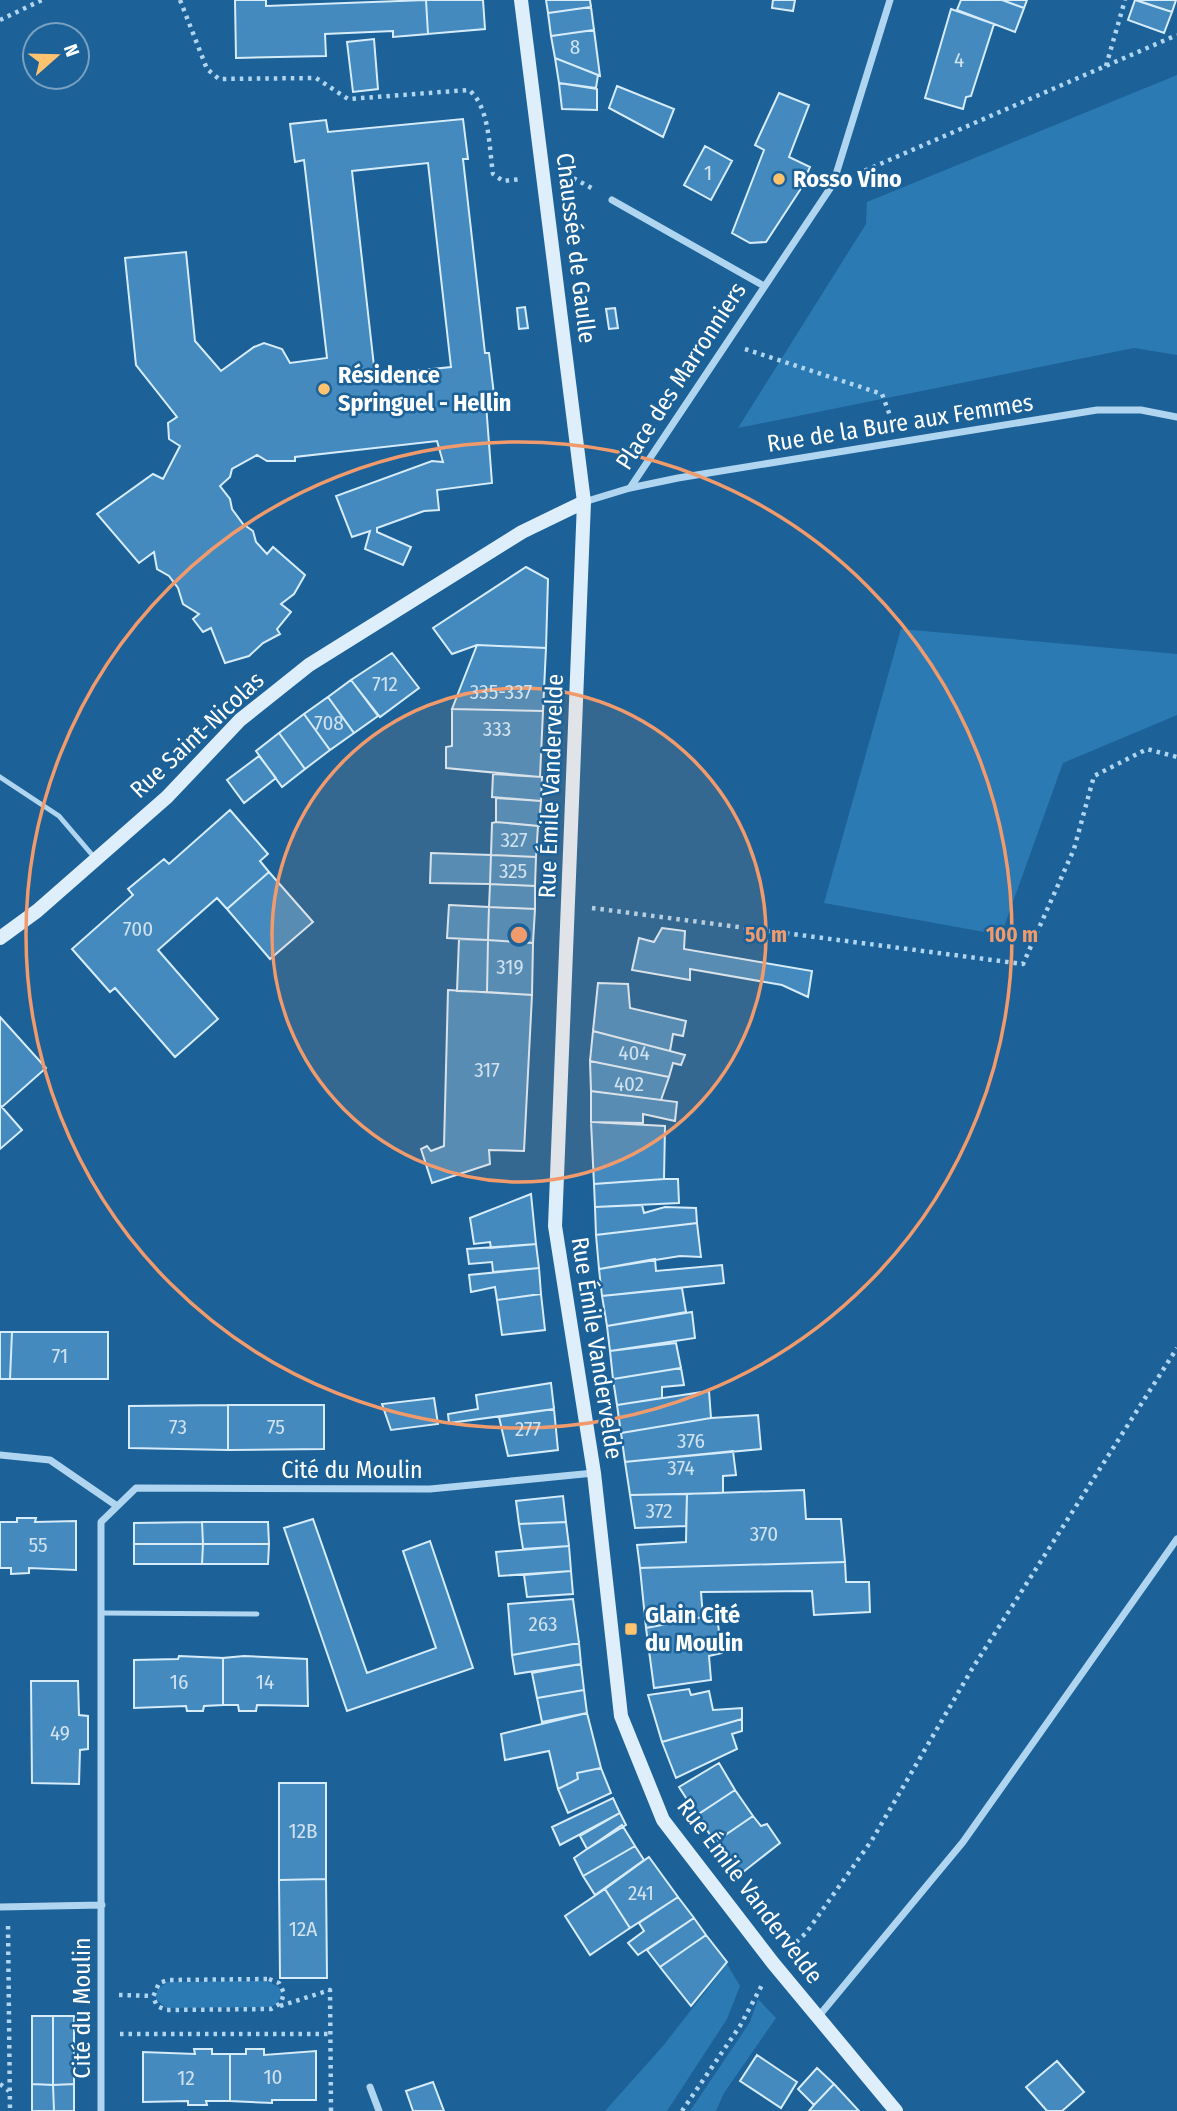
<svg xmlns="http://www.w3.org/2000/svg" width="1177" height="2111" font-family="'Fira Sans Condensed',sans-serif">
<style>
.green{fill:#2c7ab3}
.building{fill:#448abe;stroke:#d7ecfb;stroke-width:2;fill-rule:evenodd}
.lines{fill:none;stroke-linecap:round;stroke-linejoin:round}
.path{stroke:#b0d5f0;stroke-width:4.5;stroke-dasharray:3.5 5;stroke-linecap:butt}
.lane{stroke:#b0d5f0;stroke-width:5}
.street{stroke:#b0d5f0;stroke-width:7}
.secondary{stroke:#deeefb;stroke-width:14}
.ring{fill:none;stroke:#f19b6d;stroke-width:3.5}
.poi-dot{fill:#ffc36f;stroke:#1c6197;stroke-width:2.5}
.labels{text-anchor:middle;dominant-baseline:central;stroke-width:5;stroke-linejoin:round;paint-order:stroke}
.number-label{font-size:21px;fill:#d0e2ef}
.poi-label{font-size:24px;font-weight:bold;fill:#fff;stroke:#1c6197;text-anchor:start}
.street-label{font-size:24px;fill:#fff;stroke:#1c6197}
.centre{fill:#f19b6d;stroke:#1c6197;stroke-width:3.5}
.ring-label{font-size:21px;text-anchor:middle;font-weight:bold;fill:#f19b6d;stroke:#1c6197;stroke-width:5;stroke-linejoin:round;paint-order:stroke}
</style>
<rect width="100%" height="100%" fill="#1c6197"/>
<path class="green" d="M1177,75V355L1134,348L738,428L866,224L867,202Z
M901,629L1177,654V715L1063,763L1001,935L824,903Z
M727,1964L740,1986L727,2019L667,2111H605L663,2046Z
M267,1981L279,1987C283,1996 280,2002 271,2007L166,2008L156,1999L157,1990L167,1982Z
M758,1999L776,2018L724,2093L716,2111H690L750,2022Z"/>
<path class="building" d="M235,0H266V6L426,0L428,34L393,37V31L325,34L326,56L236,58Z
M426,0H483L485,29L428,34Z
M546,0H590L591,7L548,13Z
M773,0H795L793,11L772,8Z
M961,0H1002L1024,8L1015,32L957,10Z
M1002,0H1027L1024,8Z
M1135,0L1172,12L1164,33L1128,20Z
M1136,0H1176L1172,12Z
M591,7L594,30L551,36L548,13Z
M951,9L994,24L971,96L966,97L963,109L925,98Z
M594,30L600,76L555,58L551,36Z
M374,39L378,89L353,92L347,42Z
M555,58L598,75L596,88L559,83Z
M559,83L597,89V110L562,109Z
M617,86L674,109L663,137L609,108Z
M779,93L809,105L789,157L810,167L800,190L766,242L750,243L732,233L764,150L755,145Z
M463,119L468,159H463L485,353H489L495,403L486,404L492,483L437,490L439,510L424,511L377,528V532L411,547L403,565L365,549L370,531L352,537L336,496L432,461L443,462L437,441L295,457V461H267L257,455L232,469L230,477L220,486L230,499L232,509L243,524L253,531L256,542L267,554L273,547L305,575L294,594L281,604L291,612L277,629L280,634L263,643L249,656L225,663L211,628L203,632L193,619L199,614L183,604L178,588L169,576L157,569L154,552L139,563L97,514L153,474L163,479L180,446L169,439L168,423L177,417L136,365L125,258L186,252L195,341L221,371L254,347L264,343L282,349L290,363L327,358L304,160L295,162L290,124L326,120L328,132ZM428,163L451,367L375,375L352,171Z
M705,146L732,161L711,200L684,185Z
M525,307L528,328L519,329L517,308Z
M615,308L618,328L609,329L606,309Z
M526,567L548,579L546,648L477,645L452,654L433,628Z
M477,645L546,648L543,711L452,709Z
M392,653L419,688L380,717L351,680Z
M351,680L378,716L354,733L328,697Z
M328,697L354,733L330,750L304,714Z
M452,709L543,711L540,777L446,768V747L452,746Z
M304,714L330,750L305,769L279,733Z
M279,733L305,769L282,787L256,751Z
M259,756L276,778L244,803L227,780Z
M493,774L542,777L541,801L492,797Z
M496,798L541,801L539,826L496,822Z
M230,810L268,854L260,861L269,872L227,909L217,898L158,950L218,1019L175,1057L115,988L110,992L72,949L133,895L128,889L164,859L169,864Z
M496,822L538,826L536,857L491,855L492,823Z
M431,853L491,855L490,884L430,883Z
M491,855L536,857L535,886L490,884Z
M269,872L313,922L270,959L227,909Z
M490,884L535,886V909L489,907Z
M449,905L489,907L488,940L447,938Z
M489,907L535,909L533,943L488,940Z
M662,928L685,931L684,949L812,971L808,997L782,985L690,969V980L632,970L639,938L654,942Z
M459,939L488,940L487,992L457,991Z
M488,940L533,943L532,995L487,992Z
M598,983L628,984L630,1008L686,1021L683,1036L673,1034L670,1051L593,1031Z
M448,990L532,995L524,1151L489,1150L490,1164L432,1183L421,1149L427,1146L431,1151L444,1146Z
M0,1017L46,1068L2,1107L0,1105Z
M593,1031L670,1051L685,1055L681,1065L673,1063L669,1077L590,1061Z
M590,1061L669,1077L661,1100L591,1091Z
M591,1091L677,1102L675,1121L643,1114V1123L591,1122Z
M0,1105L22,1130L0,1149Z
M591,1122L665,1126L664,1179L594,1184Z
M664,1179H678L679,1203L595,1207L594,1184Z
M531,1194L536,1244L491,1248L490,1242L474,1244L470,1218Z
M642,1205L644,1213L665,1207L696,1208L697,1223L596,1235L595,1207Z
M697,1223L701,1257L680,1256L599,1269L596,1235Z
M536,1244L539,1268L493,1272L492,1262L469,1264L467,1249Z
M655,1259L656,1271L722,1265L724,1283L602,1296L599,1269Z
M539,1268L541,1294L497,1300L495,1287L471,1292L469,1275Z
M682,1288L686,1312L607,1326L602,1296Z
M541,1294L545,1330L502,1335L497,1300Z
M692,1312L695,1338L610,1351L607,1326Z
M0,1332H12L10,1379H0Z
M12,1332H108V1379H10Z
M676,1343L681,1368L613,1379L610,1351Z
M681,1368L684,1385L662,1387V1398L617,1405L613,1379Z
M551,1383L554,1409L449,1423L448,1414L478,1409L476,1395Z
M709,1391L711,1418L621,1433L617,1405Z
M434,1398L438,1424L391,1430L382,1404Z
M228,1405H324V1449L228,1450Z
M228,1405V1450L129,1448V1406Z
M554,1409L558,1450L508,1456L499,1417Z
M758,1415L761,1449L625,1462L621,1433L711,1418Z
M733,1451L736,1475L723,1476V1493L630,1495L625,1462Z
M804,1490L806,1519H841L845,1562L640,1568L637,1545L686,1542L687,1494Z
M687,1494L686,1526L635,1528L630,1495Z
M563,1496L566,1522L519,1524L516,1501Z
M17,1518H36L35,1522L76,1521V1570L29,1568V1573L11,1574V1568H0V1522H17Z
M313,1519L367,1673L436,1648L403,1551L430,1541L473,1668L347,1711L284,1528Z
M202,1522H268L269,1544H203Z
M202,1522L203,1544H134V1523Z
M566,1522L569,1546L523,1549L519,1524Z
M134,1544H203L202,1564H134Z
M203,1544H269L268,1564H202Z
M569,1546L571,1571L499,1576L496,1552Z
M845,1562L846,1582H869L870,1612L814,1615L812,1591L701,1592L703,1617L646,1628L640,1568Z
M571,1571L573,1594L527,1597L524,1575Z
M573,1599L579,1643L512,1655L508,1604Z
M703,1617H717L722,1653L709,1656L711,1680L654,1688L646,1628Z
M579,1643L581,1664L515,1674L512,1655Z
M179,1656L223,1658V1705L204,1706L203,1711H187L186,1706L134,1708V1660L178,1659Z
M244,1656L307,1659L308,1706L257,1705L256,1711H239L238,1705H223V1658Z
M581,1664L584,1690L537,1698L532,1673Z
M31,1681H78L79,1715L88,1716V1749L80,1750L79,1784L32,1783Z
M689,1689L691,1695L709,1691L713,1710L742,1708V1719L662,1742L648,1695Z
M584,1690L587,1713L542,1722L537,1698Z
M587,1713L601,1768L577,1773L578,1779L558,1789L549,1751L505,1760L501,1734Z
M742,1719V1731L732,1734L737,1749L676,1778L662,1742Z
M719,1763L735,1790L697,1815L679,1787Z
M601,1768L611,1793L568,1813L558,1789L578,1779L577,1773Z
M279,1783H326V1879L279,1880Z
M735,1790L753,1816L715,1842L697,1815Z
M613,1798L620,1813L560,1845L552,1827Z
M620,1813L626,1825L587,1849L580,1836Z
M753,1816L761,1826L767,1824L780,1843L738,1876L715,1842Z
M622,1825L635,1846L583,1876L574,1858Z
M635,1846L644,1860L595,1895L583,1876Z
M649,1857L678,1897L630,1928L605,1889Z
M326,1879L327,1978H280L279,1880Z
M605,1889L630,1928L590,1955L565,1916Z
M678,1897L694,1918L638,1955L628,1943L644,1931L639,1923Z
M694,1918L706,1935L660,1967L647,1950Z
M706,1935L727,1962L691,2006L660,1967Z
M32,2016H53V2085L32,2084Z
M53,2016H74V2084L53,2085Z
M194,2049H212V2054H230V2101H206L207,2105H188V2101L143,2102V2052L195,2054Z
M246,2049H264V2055L316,2051V2100H272V2103L230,2101V2054H246Z
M757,2055L797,2082L781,2108L740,2081Z
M1057,2061L1084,2092L1062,2111H1047L1026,2087Z
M817,2068L834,2084L814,2105L798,2089Z
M433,2082L444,2111H413L406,2091Z
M32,2084L53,2085L54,2111H32Z
M74,2084V2111H54L53,2085Z
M834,2084L859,2111H809L814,2105Z"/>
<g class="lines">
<path class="path" d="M180,0L207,69L219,79L316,78L348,99L469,90C490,107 489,148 493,174L503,181L522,179
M0,20L42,0
M1106,66L1125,0
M566,174L595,190
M857,174L1177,35
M745,349L882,394L892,421
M592,908L1023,964L1074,849L1094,776L1147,749L1177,757
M8,1926L10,2111
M790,1948L806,1933L872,1840L972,1669L1177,1348
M269,1979L279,1983L284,1993L281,2003L271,2009L166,2010L157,2006L153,1997L159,1983L168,1980Z
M119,1995L153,1996
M280,2006L330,1990L331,2111
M120,2034H330
M0,2084L9,2091
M682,2111L740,2026L762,1985"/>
<path class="lane" d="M0,777L59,816L94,857
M102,1613L257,1614"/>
<path class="street" d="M612,200L764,286
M630,488L833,184L890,0
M584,502L630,488L678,478L1097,410H1141L1177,417
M0,1455L50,1460L117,1506
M0,1907L102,1905
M818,2017L963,1842L1177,1539
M370,2087L379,2111
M101,2111V1522L136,1488L430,1489L594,1473"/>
<path class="secondary" d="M521,0L584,502L555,1226L594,1473L621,1716L663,1820L773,1963L896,2111
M0,938L37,911L167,797L240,720L309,665L522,532L584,502"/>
</g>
<circle cx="519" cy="935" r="247" fill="#f19b6d" fill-opacity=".12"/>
<g class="ring">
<circle cx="519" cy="935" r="247"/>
<circle cx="519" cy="935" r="493"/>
</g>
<g class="poi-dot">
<circle cx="779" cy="179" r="7"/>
<circle cx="324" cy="389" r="7"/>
<rect x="624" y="1622" width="14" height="14" rx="3.5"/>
</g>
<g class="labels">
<g class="number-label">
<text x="575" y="47">8</text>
<text x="959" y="60">4</text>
<text x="708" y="173">1</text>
<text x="385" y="684">712</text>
<text x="501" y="692">335-337</text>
<text x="329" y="723">708</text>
<text x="497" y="729">333</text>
<text x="514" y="840">327</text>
<text x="513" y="871">325</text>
<text x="138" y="929">700</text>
<text x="510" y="967">319</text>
<text x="634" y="1053">404</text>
<text x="487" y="1070">317</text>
<text x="629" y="1084">402</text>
<text x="60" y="1356">71</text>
<text x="178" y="1427">73</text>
<text x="276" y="1427">75</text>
<text x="528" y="1429">277</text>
<text x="691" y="1441">376</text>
<text x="681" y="1468">374</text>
<text x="659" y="1511">372</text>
<text x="764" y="1534">370</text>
<text x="38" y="1545">55</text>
<text x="543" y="1624">263</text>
<text x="179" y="1682">16</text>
<text x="265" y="1682">14</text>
<text x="60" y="1733">49</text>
<text x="303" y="1831">12B</text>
<text x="641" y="1893">241</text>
<text x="303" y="1929">12A</text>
<text x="273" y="2077">10</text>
<text x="186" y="2078">12</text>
</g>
<g class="poi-label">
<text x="793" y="179">Rosso Vino</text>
<text x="338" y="375">Résidence<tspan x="338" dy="28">Springuel - Hellin</tspan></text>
<text x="645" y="1615">Glain Cité<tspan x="645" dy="28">du Moulin</tspan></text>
</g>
<g class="street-label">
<text transform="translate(576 248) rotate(83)">Chaussée de Gaulle</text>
<text transform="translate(681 376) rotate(-57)">Place des Marronniers</text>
<text transform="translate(900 423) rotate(-9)">Rue de la Bure aux Femmes</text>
<text transform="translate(197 735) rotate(-43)">Rue Saint-Nicolas</text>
<text transform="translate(551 786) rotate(-88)">Rue Émile Vandervelde</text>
<text transform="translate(597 1348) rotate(81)">Rue Émile Vandervelde</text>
<text x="352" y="1470">Cité du Moulin</text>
<text transform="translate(750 1891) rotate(53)">Rue Émile Vandervelde</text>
<text transform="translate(82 2008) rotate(-90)">Cité du Moulin</text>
</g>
</g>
<circle cx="519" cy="935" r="10" class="centre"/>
<g class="ring-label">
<text x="766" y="942">50 m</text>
<text x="1012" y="942">100 m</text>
</g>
<g transform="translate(56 56) rotate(70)"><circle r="33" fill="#1c6197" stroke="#77a0c1" stroke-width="2"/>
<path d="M0-5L12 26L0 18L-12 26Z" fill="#ffc36f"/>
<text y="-10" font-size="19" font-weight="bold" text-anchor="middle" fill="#ffffff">N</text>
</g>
</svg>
